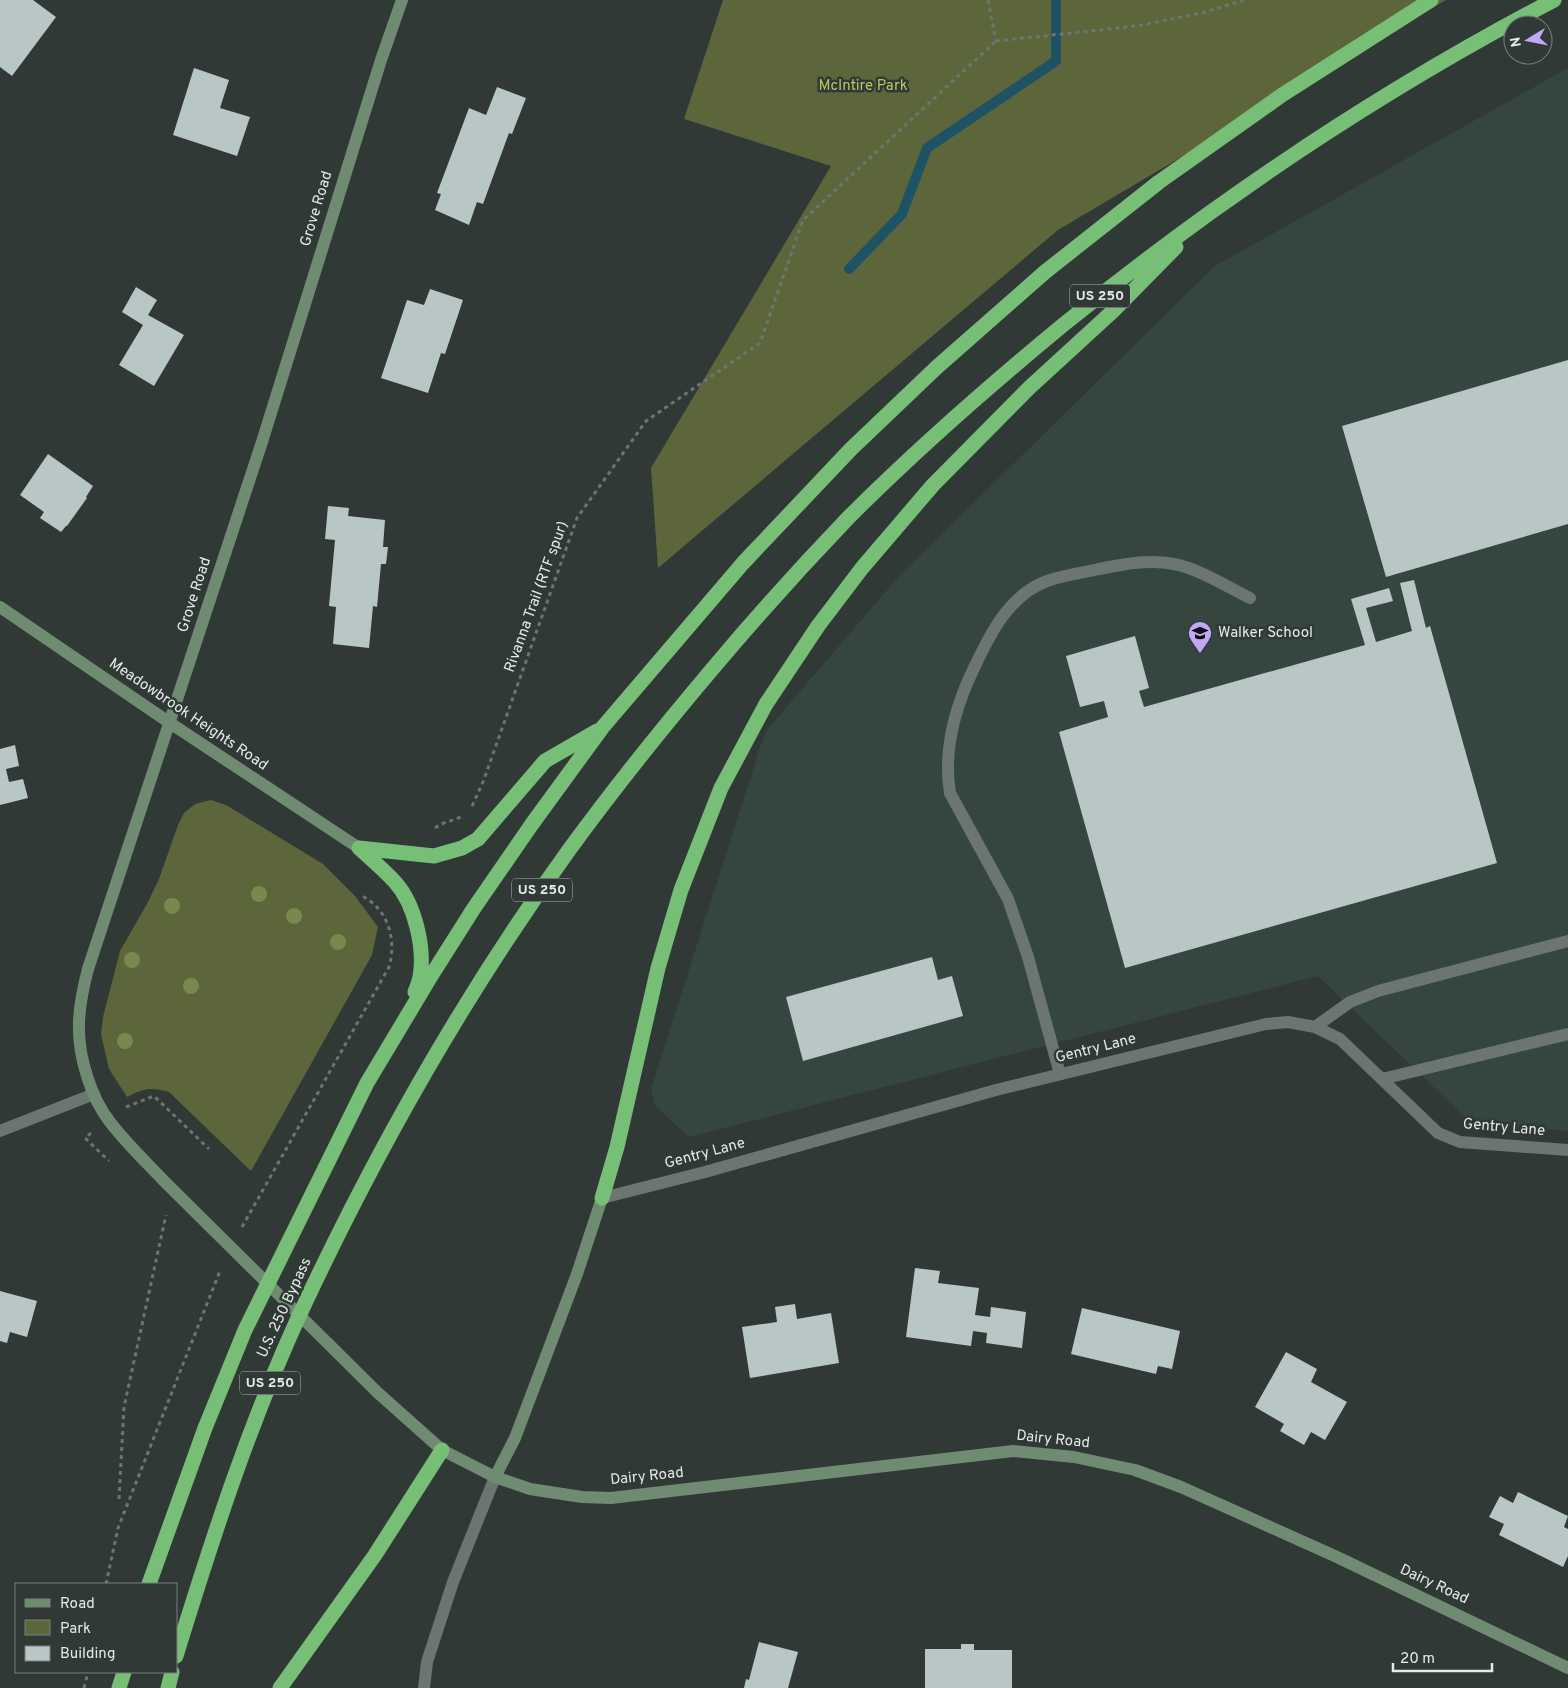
<svg xmlns="http://www.w3.org/2000/svg" width="1568" height="1688" font-family="Overpass,sans-serif">
<style>
.built{fill:#34463f}
.green{fill:#5d663b}
.lines{fill:none;stroke-linecap:round;stroke-linejoin:round}
.stream{stroke:#1d5364;stroke-width:10}
.building{fill:#b9c6c6}
.path{stroke:#6d7572;stroke-width:3;stroke-dasharray:4 4;stroke-linecap:butt}
.lane{stroke:#6b7671;stroke-width:12}
.street{stroke:#6b7671;stroke-width:12}
.secondary{stroke:#6f8c72;stroke-width:12}
.highway{stroke:#77be76;stroke-width:15}
.tree{fill:#7a884d}
.labels{text-anchor:middle;dominant-baseline:central;stroke-width:5;stroke-linejoin:round;paint-order:stroke}
.shield{fill:#303936;stroke:#aeb6b3;stroke-width:1}
.shield-label{font-size:14px;font-weight:bold;fill:#e4ebe8}
.park-label{font-size:15px;fill:#b6c95f;stroke:#303936}
.street-label{font-size:15px;fill:#e4ebe8;stroke:#303936}
.poi-label{font-size:15px;fill:#e4ebe8;stroke:#303936;text-anchor:start}
</style>
<rect width="100%" height="100%" fill="#303936"/>
<path class="built" d="M1568,68V1131L1471,1123L1318,976L689,1137L655,1106L651,1089L765,732L900,575L1215,266Z"/>
<path class="green" d="M723,0H1446L1058,230L658,568L651,468L831,166L684,119Z
M211,800L226,805L323,864L355,896L378,927L372,955L251,1171L169,1092C150,1087 145,1088 127,1097L109,1069L101,1034L103,1017L120,951L147,904L159,879L178,825L184,813L195,804Z"/>
<g class="lines">
<path class="stream" d="M849,269L902,214L927,148L1056,61V0"/>
</g>
<path class="building" d="M0,0H33L56,17L12,76L0,67Z
M194,68L229,80L220,108L250,117L237,156L173,135Z
M497,87L526,98L512,134L509,133L483,204L477,202L469,225L435,210L441,194L437,193L469,108L486,115Z
M136,287L157,300L148,315L184,335L154,386L119,365L143,325L122,312Z
M430,289L463,300L445,354L441,353L428,393L381,378L407,300L424,305Z
M1568,360V524L1386,577L1342,426Z
M48,454L93,486L86,497L87,498L67,526H66L61,532L40,518L44,512L20,495Z
M328,506L349,508L348,516L385,520L383,547H388L386,564H381L377,607L373,606L369,648L333,644L336,607L329,606L335,540L325,539Z
M1414,580L1426,628L1430,626L1497,863L1125,968L1059,732L1108,717L1104,701L1080,707L1066,656L1135,636L1149,688L1139,691L1144,707L1365,645L1351,599L1389,588L1393,601L1366,608L1376,642L1412,631L1400,583Z
M15,745L19,766L6,769L9,782L23,779L28,798L0,805V749Z
M932,957L938,980L952,976L963,1016L803,1061L786,997Z
M915,1268L940,1271L938,1283L979,1288L975,1315L990,1317L991,1307L1026,1312L1022,1348L986,1343L987,1333L973,1331L971,1346L906,1337Z
M0,1291L37,1301L27,1337L10,1332L7,1343L0,1341Z
M795,1304L797,1319L831,1313L839,1363L750,1378L742,1327L777,1322L775,1307Z
M1082,1308L1180,1331L1172,1369L1158,1366L1156,1374L1071,1354Z
M1286,1352L1317,1369L1311,1382L1347,1402L1325,1440L1311,1432L1304,1445L1280,1431L1284,1424L1255,1407Z
M1518,1492L1568,1516L1564,1527L1568,1529V1556L1563,1567L1499,1535L1504,1524L1489,1517L1500,1496L1513,1503Z
M759,1642L798,1652L788,1688H744L746,1679L749,1680Z
M961,1644H974V1650H1012V1688H925V1649H961Z"/>
<g class="lines">
<path class="path" d="M988,0L996,41
M996,41L1136,26L1202,13L1244,0
M472,806L483,782L577,518L646,421L760,343L803,220L996,41
M435,828L441,824L464,816
M126,1107L154,1096L209,1149
M91,1133L85,1138L109,1161
M242,1227L389,967C397,939 388,908 360,895
M119,1499L124,1407L166,1215
M106,1584L118,1528L220,1271
M84,1688L88,1672"/>
<path class="lane" d="M1315,1027L1350,1002L1378,991L1568,941
M1060,1074L1028,957L1008,899L950,793C943,750 955,707 974,668C990,634 1009,595 1047,581C1064,575 1082,573 1099,569C1124,564 1149,559 1174,564C1197,568 1228,587 1250,598
M1382,1079L1568,1034"/>
<path class="street" d="M0,1131L94,1094
M602,1198L705,1172L996,1090L1266,1024L1288,1022L1315,1027L1340,1039L1438,1133L1460,1142L1568,1150
M424,1688L427,1662L453,1582L495,1477"/>
<path class="secondary" d="M402,0L381,60L262,442L88,969C83,988 79,1006 79,1025C78,1056 91,1098 110,1122C126,1143 146,1162 164,1181L377,1392L442,1450L495,1477L530,1489L582,1497L611,1498L1013,1451L1074,1457L1135,1470L1181,1487L1337,1557L1568,1668
M0,607L170,723L359,848
M495,1477L515,1438L577,1274L602,1198"/>
<path class="highway" d="M359,848L434,856L462,848L478,839L545,761L597,731
M359,848C371,859 384,870 395,882C415,904 425,948 420,977C419,982 417,987 415,992
M602,1198L617,1147L658,968L681,890L721,788L766,704L818,626L862,568L933,485L1029,388L1113,311L1176,247
M149,1584L205,1428L245,1330L367,1083L431,976L474,908L532,824L602,728L743,563L851,449L937,367L1045,272L1159,182L1282,95L1431,0
M176,1656C213,1536 252,1415 306,1301C380,1144 467,991 569,850C615,787 664,726 714,667C757,616 802,566 848,518C916,450 989,386 1063,325C1216,201 1380,91 1554,0
M119,1688L124,1672
M168,1688L172,1672
M280,1688L375,1555L442,1450"/>
</g>
<g class="tree">
<circle cx="259" cy="894" r="8"/>
<circle cx="172" cy="906" r="8"/>
<circle cx="294" cy="916" r="8"/>
<circle cx="338" cy="942" r="8"/>
<circle cx="132" cy="960" r="8"/>
<circle cx="191" cy="986" r="8"/>
<circle cx="125" cy="1041" r="8"/>
</g>
<defs>
<g id="school-pin" transform="scale(1.25)"><path d="M0 17L-7.5 6A9.5 9.5 0 1 1 7.5 6Z" fill="#c1a8f3" stroke="#303936"/><path d="M0-5L7-2L0 1L-7-2ZM-4 1L0 2.5L4 1V4Q0 6-4 4Z" fill="#111"/></g>
</defs>
<g fill-rule="evenodd">
<use href="#school-pin" x="1200" y="633"/>
</g>
<g class="labels">
<g class="shield">
<rect x="1070" y="284.5" width="60" height="23" rx="4"/>
<rect x="512" y="878.5" width="60" height="23" rx="4"/>
<rect x="240" y="1371.5" width="60" height="23" rx="4"/>
</g>
<g class="shield-label">
<text x="1100" y="296">US 250</text>
<text x="542" y="890">US 250</text>
<text x="270" y="1383">US 250</text>
</g>
<g class="park-label">
<text x="863" y="86">McIntire Park</text>
</g>
<g class="street-label">
<text transform="translate(317 209) rotate(-73)">Grove Road</text>
<text transform="translate(195 595) rotate(-72)">Grove Road</text>
<text transform="translate(537 597) rotate(-70)">Rivanna Trail (RTF spur)</text>
<text transform="translate(188 715) rotate(34)">Meadowbrook Heights Road</text>
<text transform="translate(1096 1049) rotate(-14)">Gentry Lane</text>
<text transform="translate(1504 1128) rotate(5)">Gentry Lane</text>
<text transform="translate(705 1154) rotate(-15)">Gentry Lane</text>
<text transform="translate(285 1308) rotate(-65)">U.S. 250 Bypass</text>
<text transform="translate(1053 1440) rotate(6)">Dairy Road</text>
<text transform="translate(647 1477) rotate(-6)">Dairy Road</text>
<text transform="translate(1434 1585) rotate(25)">Dairy Road</text>
</g>
<g class="poi-label">
<text x="1218" y="633">Walker School</text>
</g>
</g>
<rect x="15" y="1583" width="162" height="90" fill="#303936" stroke="#78807d"/>
<rect x="25" y="1599" width="25" height="8" fill="#6f8c72" stroke="#78807d"/>
<text x="60" y="1608" font-size="15" fill="#e4ebe8">Road</text>
<rect x="25" y="1620" width="25" height="15" fill="#5d663b" stroke="#78807d"/>
<text x="60" y="1633" font-size="15" fill="#e4ebe8">Park</text>
<rect x="25" y="1646" width="25" height="15" fill="#b9c6c6" stroke="#78807d"/>
<text x="60" y="1658" font-size="15" fill="#e4ebe8">Building</text>
<g transform="translate(1528 40) rotate(260)"><circle r="24" fill="#303936" stroke="#78807d"/>
<path d="M0-4L9 19L0 12L-9 19Z" fill="#c1a8f3"/>
<text y="-8" font-size="14" font-weight="bold" text-anchor="middle" fill="#e4ebe8">N</text>
</g>
<path d="M1393 1663v8h99v-8" fill="none" stroke="#e4ebe8" stroke-width="2.5"/>
<text x="1400" y="1663" font-size="15" fill="#e4ebe8" stroke="#303936" stroke-width="4" paint-order="stroke">20 m</text>
</svg>
